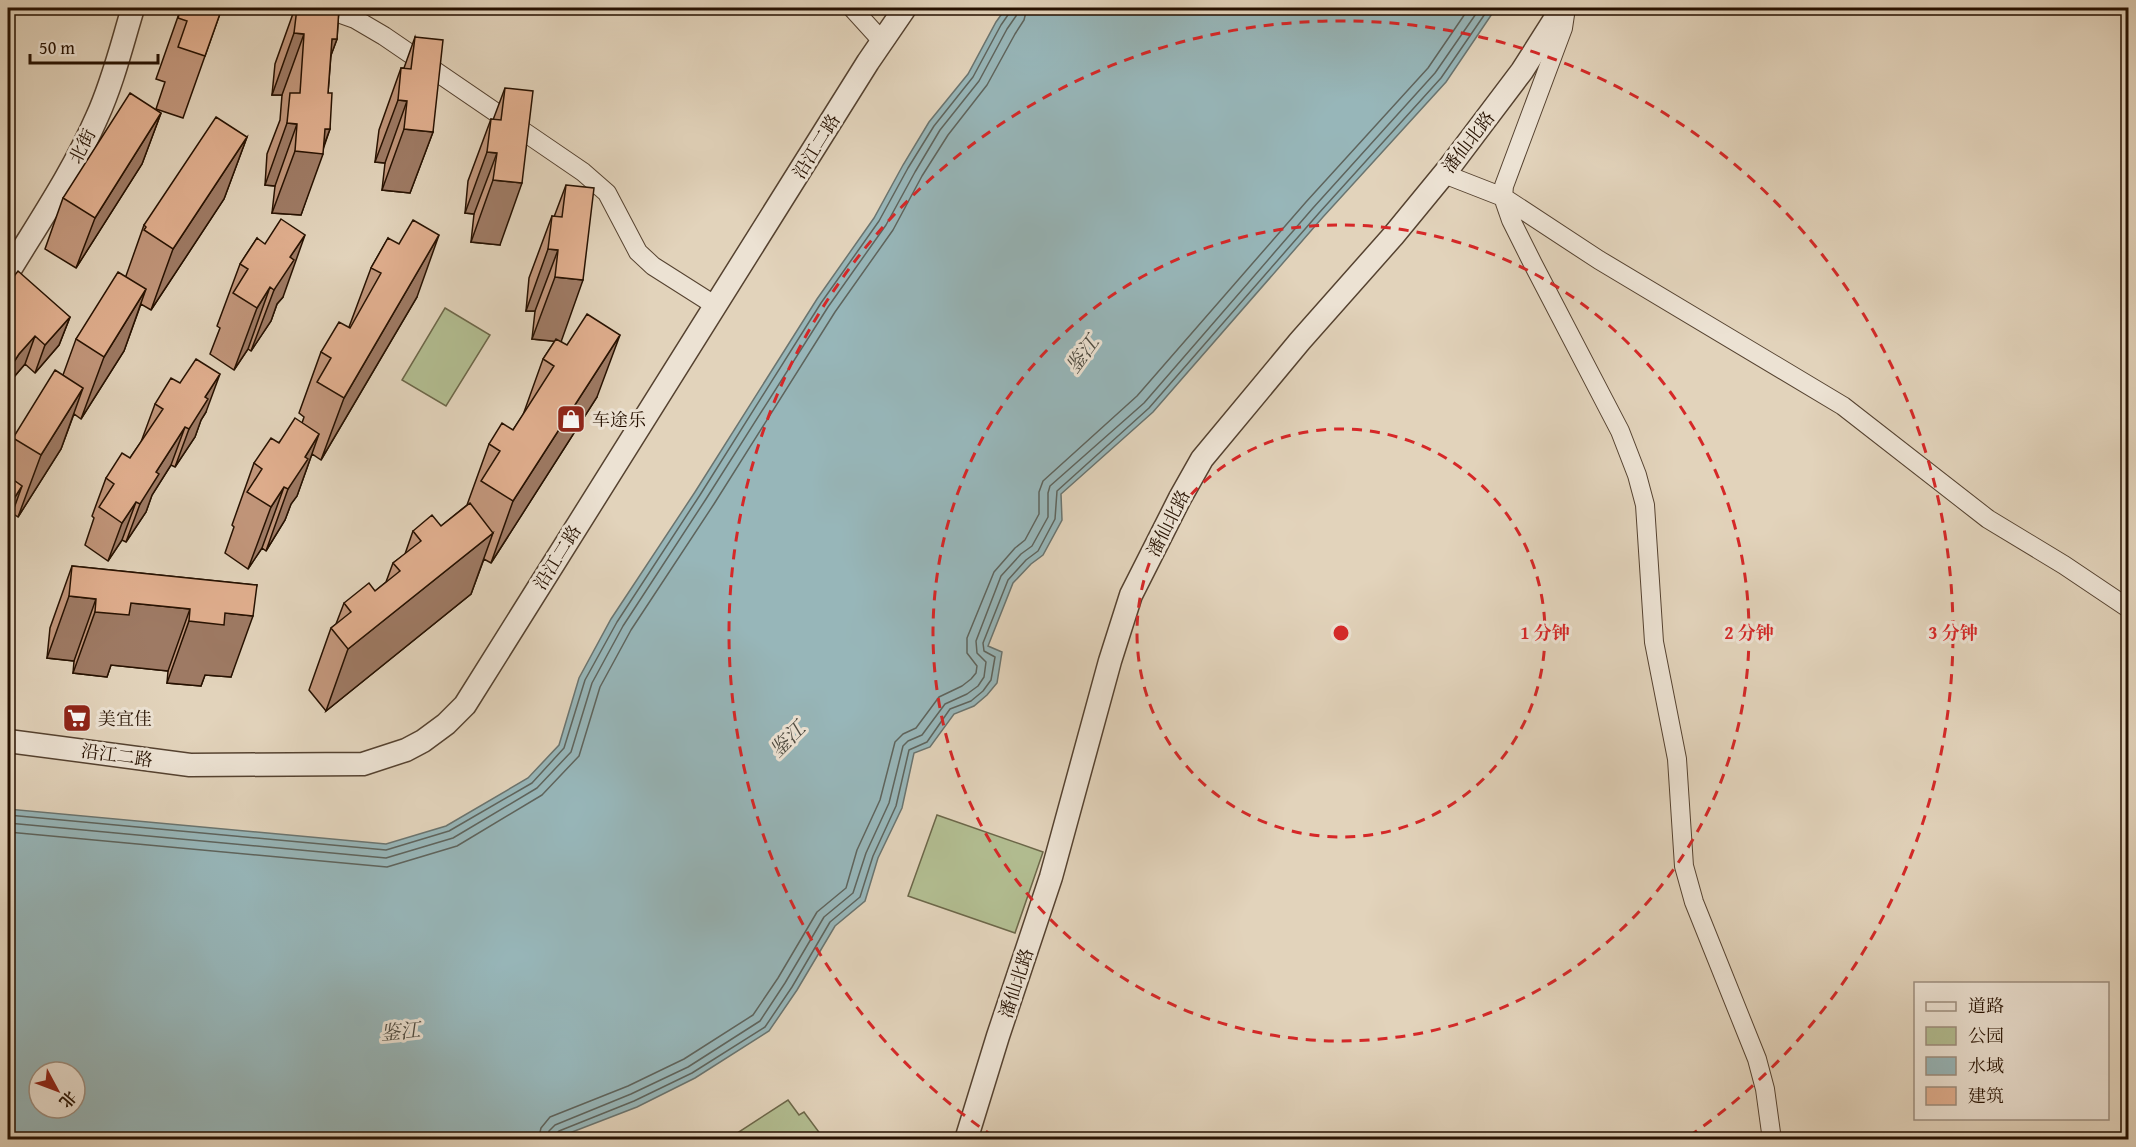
<svg xmlns="http://www.w3.org/2000/svg" width="2136" height="1147" font-family="'Gentium Book Plus','Noto Serif SC',serif">
<style>
.green{fill:#b2bd91;stroke:#6c6749;stroke-width:1.5}
.water{fill:#97b6b9;stroke:#6a746f;stroke-width:1.5;fill-rule:evenodd}
.lines{fill:none;stroke-linecap:round;stroke-linejoin:round}
.shore{stroke:#5e645d;stroke-width:1.5}
.minor-casing{stroke:#554230;stroke-width:20}
.tertiary-casing{stroke:#554230;stroke-width:25}
.minor{stroke:#ece2d3;stroke-width:18}
.tertiary{stroke:#ece2d3;stroke-width:22}
.wall{fill:#c2967b;stroke:#261101;stroke-width:1.5}
.shaded-wall{fill:#9e7a64;stroke:#261101;stroke-width:1.5}
.building{fill:#e1af8f;stroke:#261101;stroke-width:1.5}
.ring{fill:none;stroke:#d62828;stroke-width:3;stroke-dasharray:10 8}
.labels{text-anchor:middle;dominant-baseline:central;stroke-width:6;stroke-linejoin:round;paint-order:stroke}
.street-label{font-size:18px;fill:#261101;stroke:#ece2d3}
.poi-label{font-size:18px;fill:#261101;stroke:#ece2d3;text-anchor:start}
.water-label{font-size:20px;font-style:italic;fill:#4e4b41;stroke:#ece2d3}
.centre{fill:#d62828;stroke:#ece2d3;stroke-width:3}
.ring-label{font-size:18px;text-anchor:middle;font-weight:bold;fill:#d62828;stroke:#ece2d3;stroke-width:6;stroke-linejoin:round;paint-order:stroke}
</style>
<rect width="100%" height="100%" fill="#e2d3bb"/>
<filter id="stains"><feTurbulence type="fractalNoise" baseFrequency=".00333" numOctaves="4"/><feColorMatrix values="0 0 0 0 .2 0 0 0 0 .09 0 0 0 0 .02 0 0 0 .5 -.17"/></filter>
<radialGradient id="worn" r=".72"><stop offset=".6" stop-color="#630" stop-opacity="0"/><stop offset="1" stop-color="#630" stop-opacity=".3"/></radialGradient>
<path class="green" d="M445,308L490,335L446,406L402,380Z
M937,815L1043,852L1015,933L908,896Z
M788,1100L799,1115L804,1112L824,1139H728Z"/>
<path class="water" d="M1006,8H1496L1446,82L1323,217L1153,412L1061,494L1062,520L1043,555L1031,564L1013,583L988,646L1002,652L997,683L987,695L974,706L954,714L930,747L914,753L902,808L878,858L865,901L835,926L797,990L769,1031L695,1078L637,1107L554,1139L46,1140L8,1136V809L386,844L446,826L528,778L559,745L579,678L611,619L695,492L817,299L874,218L903,165L929,122L968,74L996,22ZM39,1072H75V1108H39Z"/>
<g class="lines">
<path class="shore" d="M8,815L386,850L449,831L532,783L564,748L585,680L617,622L700,495L821,303L879,221L908,168L934,126L973,77L1001,25L1010,12V8
M8,823L386,858L453,838L537,788L571,752L592,683L623,626L706,499L828,307L886,225L915,172L940,130L979,81L1007,29L1016,16L1018,8
M8,832L387,867L457,846L542,795L579,756L600,687L631,630L714,504L835,312L893,230L922,176L948,135L987,85L1015,34L1024,20L1027,8
M538,1140L541,1128L550,1117L628,1086L684,1059L753,1015L778,978L817,912L846,888L857,850L880,800L895,742L903,734L916,728L939,697L962,686L971,679L976,673L977,666L967,653V638L994,572L1015,548L1025,540L1039,514V492L1043,481L1137,396L1306,202L1428,68L1469,8
M547,1140L549,1131L555,1125L631,1094L688,1067L760,1021L785,983L824,917L853,893L866,853L889,803L903,746L908,741L922,735L945,704L967,694L978,686L984,677L986,662L977,653L976,641L1001,576L1021,554L1032,546L1048,517V493L1050,486L1144,403L1313,208L1435,73L1480,8
M555,1140V1135L559,1131L634,1101L692,1073L765,1027L792,987L830,922L860,897L873,856L896,806L909,750L927,742L950,709L971,701L983,691L991,680L995,657L984,651L983,643L1008,580L1026,560L1038,551L1055,519L1057,491L1149,408L1319,213L1441,78L1489,8"/>
<g class="minor-casing">
<path id="minor" d="M324,8L355,19L384,36L583,172L607,193L638,252L653,266L716,306
M852,8L882,41
M1566,8L1563,28L1504,186L1503,197L1511,220L1533,264L1620,431L1637,475L1645,505L1654,642L1677,759L1684,866L1694,902L1757,1059L1765,1089L1772,1140
M1444,174L1503,197L1599,260L1843,406L1988,519L2064,565L2128,608"/>
</g>
<g class="tertiary-casing">
<path id="tertiary" d="M8,273C39,222 73,172 97,117C113,82 122,44 133,8
M8,741L190,765L363,764L406,750L423,741L446,724L465,705L868,62L905,8
M966,1140L998,1036L1051,877L1110,661L1131,595L1180,498L1202,459L1300,341L1393,236L1448,169L1522,71L1562,8"/>
</g>
<use href="#minor" class="minor"/>
<use href="#tertiary" class="tertiary"/>
</g>
<path class="wall" d="M181,8H222L183,118L156,109L165,82L156,79Z
M295,8H339L337,39L331,55L328,93L330,129L301,215L272,213L275,186L265,185L267,154L280,120L282,95H272L275,64Z
M415,37L433,132L410,193L382,190L385,163L375,162L379,130L401,68H404Z
M505,88L500,245L471,242L474,214L465,213L468,181L491,119L493,120Z
M161,113L142,164L76,268L45,249L63,198Z
M247,137L224,199L151,310L141,304L124,351L81,419L74,414L61,449L18,517L12,513L8,525V452L13,438L63,375L76,339L126,276L144,225Z
M566,185L561,341L597,397L491,563L484,559L471,594L326,711L309,690L331,628L336,624L344,603L375,591L386,582L393,563L405,554L413,531L441,526L467,505L489,444L513,430L523,415L543,359L555,341L532,339L535,311H526L529,278L552,216L554,217Z
M257,238L283,297L277,304L271,321L251,351L248,349L234,370L210,354L220,328L217,326L240,264Z
M388,238L417,297L321,460L312,454L297,496L291,504L285,520L266,551L262,548L248,569L225,553L234,527L232,525L254,463L302,423L304,417L299,413L321,352L349,327L371,268Z
M8,284L70,317L59,345L35,373L25,364L8,384Z
M155,404L206,412L201,420L195,437L175,467L171,465L152,495L146,512L126,542L122,540L108,561L85,545L94,518L92,516L106,478L130,458L141,442Z
M72,566L257,585L231,677L205,675L201,686L167,683L168,671L111,665L107,677L73,673L74,661L47,658L50,628Z"/>
<path class="shaded-wall" d="M294,33L304,34L282,95H272Z
M332,39H337L314,101Z
M398,100L407,101L385,163L375,162Z
M161,113L142,164L76,268L95,218Z
M287,123L297,124L275,186L265,185Z
M325,129H330L321,153L323,154L301,215L272,213L295,151Z
M404,129L433,132L410,193L382,190Z
M247,137L224,199L151,310L173,249Z
M487,152L497,153L474,214L465,213Z
M493,180L522,183L500,245L471,242Z
M305,235L283,297L277,304L271,321L251,351L274,290L290,257Z
M439,235L417,297L321,460L344,398Z
M548,249L558,250L535,311H526Z
M555,277L583,280L561,342L532,339Z
M270,287L248,349L234,370L257,308Z
M146,289L124,351L81,419L104,357Z
M70,317L59,345L35,373L45,345Z
M620,335L597,397L491,563L513,501Z
M35,336L25,364L8,384V371L19,354Z
M220,374L206,412L201,420L195,437L175,467L189,429L205,397Z
M83,388L61,449L18,517L41,455Z
M185,427L171,465L152,495L146,512L126,542L140,504L156,472Z
M319,434L297,496L291,504L285,520L266,551L288,489L305,457Z
M22,486L8,525V508Z
M284,487L262,548L248,569L271,507Z
M136,502L122,540L108,561L122,523Z
M493,533L471,594L326,711L348,649Z
M69,596L96,599L74,661L47,658Z
M131,603L190,609L168,671L111,665L107,677L73,673L95,612Z
M225,613L253,616L231,677L205,675L201,686L167,683L189,621Z"/>
<path class="building" d="M181,8H222L205,56L178,47L187,21L178,18Z
M297,8H339L337,39H332L328,93H332L330,129H325L323,154L295,151L297,124L287,123L290,93H300L304,34L294,33Z
M415,37L443,40L433,132L404,129L407,101L398,100L401,68L411,69Z
M505,88L533,91L522,183L493,180L497,153L487,152L491,119L501,120Z
M130,93L161,113L95,218L63,198Z
M216,117L247,137L173,249L144,230L146,227L144,225Z
M566,185L594,188L583,280L555,277L558,250L548,249L552,216L562,217Z
M281,219L305,235L290,257L294,260L274,290L270,287L257,308L233,293L248,269L240,264L257,238L265,244Z
M413,220L439,235L344,398L317,382L331,358L321,352L339,322L350,328L381,273L371,268L388,238L399,244Z
M18,271L70,317L45,345L35,336L19,354L8,371V284Z
M118,272L146,289L104,357L76,339Z
M587,314L620,335L513,501L481,481L500,451L489,444L502,423L513,430L554,366L543,359L556,339L567,345Z
M196,359L220,374L205,397L208,399L189,429L185,427L156,472L159,474L140,504L136,502L122,523L99,507L114,484L106,478L122,453L130,458L163,409L155,404L171,378L180,383Z
M55,370L83,388L41,455L13,438Z
M295,418L319,434L305,457L308,459L288,489L284,487L271,507L247,492L262,469L254,463L271,438L279,443Z
M8,476L22,486L8,508Z
M470,503L493,533L348,649L331,628L351,612L344,603L369,583L375,591L400,571L393,563L421,541L413,531L432,515L441,526Z
M72,566L257,585L253,616L225,613L224,625L189,621L190,609L131,603L129,615L95,612L96,599L69,596Z"/>
<g class="ring">
<circle cx="1341" cy="633" r="204"/>
<circle cx="1341" cy="633" r="408"/>
<path d="M994 1137A612 612 0 1 1 1688 1137"/>
</g>
<defs>
<g id="shop-square" transform="scale(1.5)"><rect x="-9" y="-9" width="18" height="18" rx="4" fill="#8f2418" stroke="#ece2d3"/><path d="M-5-2.5h2.3a2.7 3.5 0 0 1 5.4 0H5L5.5 6h-11ZM-1.5-2.5h3a1.5 2.3 0 0 0-3 0Z" fill="#fff"/></g>
<g id="supermarket-square" transform="scale(1.5)"><rect x="-9" y="-9" width="18" height="18" rx="4" fill="#8f2418" stroke="#ece2d3"/><path d="M-6-5.5h2.5l.6 2H6L4.5 2H-2.5L-4.4-4H-6ZM-1.5 3.2a1.3 1.3 0 1 0 .1 0ZM3 3.2a1.3 1.3 0 1 0 .1 0Z" fill="#fff"/></g>
</defs>
<g fill-rule="evenodd">
<use href="#shop-square" x="571" y="419"/>
<use href="#supermarket-square" x="77" y="718"/>
</g>
<g class="labels">
<g class="street-label">
<text transform="translate(1468 142) rotate(-52)">潘仙北路</text>
<text transform="translate(82 146) rotate(-63)">北街</text>
<text transform="translate(816 146) rotate(-58)">沿江二路</text>
<text transform="translate(1168 523) rotate(-63)">潘仙北路</text>
<text transform="translate(557 557) rotate(-58)">沿江二路</text>
<text transform="translate(117 755) rotate(8)">沿江二路</text>
<text transform="translate(1016 983) rotate(-72)">潘仙北路</text>
</g>
<g class="poi-label">
<text x="592" y="419">车途乐</text>
<text x="98" y="718">美宜佳</text>
</g>
<g class="water-label">
<text transform="translate(1082 354) rotate(-54)">鉴江</text>
<text transform="translate(787 739) rotate(-45)">鉴江</text>
<text transform="translate(400 1031) rotate(-6)">鉴江</text>
</g>
</g>
<circle cx="1341" cy="633" r="9" class="centre"/>
<g class="ring-label">
<text x="1545" y="639">1 分钟</text>
<text x="1749" y="639">2 分钟</text>
<text x="1953" y="639">3 分钟</text>
</g>
<rect width="2136" height="1147" fill="none" stroke="#e2d3bb" stroke-width="30"/>
<rect x="9" y="9" width="2118" height="1129" fill="none" stroke="#261101" stroke-width="3"/>
<rect x="15" y="15" width="2106" height="1117" fill="none" stroke="#261101" stroke-width="1.5"/>
<rect x="1914" y="982" width="195" height="138" fill="#ece2d3" stroke="#9d8e7f" stroke-width="1.5"/>
<rect x="1926" y="1002" width="30" height="9" fill="#ece2d3" stroke="#9d8e7f" stroke-width="1.5"/>
<text x="1968" y="1012" font-size="18" fill="#261101">道路</text>
<rect x="1926" y="1027" width="30" height="18" fill="#b2bd91" stroke="#9d8e7f" stroke-width="1.5"/>
<text x="1968" y="1042" font-size="18" fill="#261101">公园</text>
<rect x="1926" y="1057" width="30" height="18" fill="#97b6b9" stroke="#9d8e7f" stroke-width="1.5"/>
<text x="1968" y="1072" font-size="18" fill="#261101">水域</text>
<rect x="1926" y="1087" width="30" height="18" fill="#e1af8f" stroke="#9d8e7f" stroke-width="1.5"/>
<text x="1968" y="1102" font-size="18" fill="#261101">建筑</text>
<g transform="translate(57 1090) rotate(131)"><circle r="28" fill="#ece2d3" stroke="#9d8e7f" stroke-width="1.5"/>
<path d="M0-4.5L10 22L0 15L-10 22Z" fill="#8f2418"/>
<text y="-9" font-size="16" font-weight="bold" text-anchor="middle" fill="#261101">北</text>
</g>
<path d="M30 54v9h128v-9" fill="none" stroke="#261101" stroke-width="3"/>
<text x="39" y="54" font-size="18" fill="#261101" stroke="#ece2d3" stroke-width="4.5" paint-order="stroke">50 m</text>
<rect width="100%" height="100%" filter="url(#stains)"/>
<rect width="100%" height="100%" fill="url(#worn)"/>
</svg>
